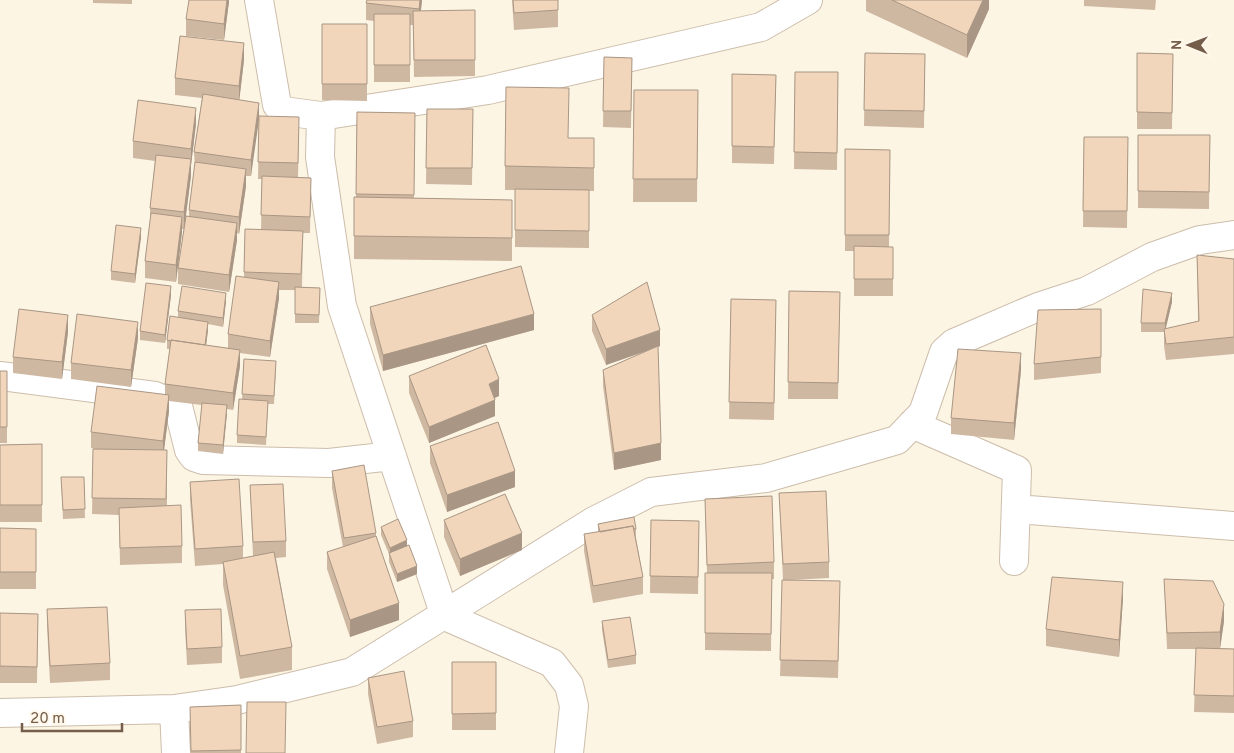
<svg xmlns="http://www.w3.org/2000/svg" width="1234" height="753" font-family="Overpass,sans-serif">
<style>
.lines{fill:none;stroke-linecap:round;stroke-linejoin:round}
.minor-casing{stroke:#cdbdab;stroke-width:30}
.minor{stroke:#fff;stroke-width:28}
.wall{fill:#cfb8a2}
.shaded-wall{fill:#a99684}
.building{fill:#f1d6bc;stroke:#a99684}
</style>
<rect width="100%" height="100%" fill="#fcf5e4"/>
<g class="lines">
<g class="minor-casing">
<path id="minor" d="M259,0L277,105L283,111L321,116L488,90L761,27L808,0
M321,116L320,157L342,306L445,616L552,663L569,685L574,706L569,753
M0,376L155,396L178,406L189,450L194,457L203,460L329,463L392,456
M912,424L1017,470L1014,561
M1016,509L1234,526
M174,709L176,753
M0,713L174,709L237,700L352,672L594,521L651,492L766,478L897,440L923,413L944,352L954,343L1038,307L1087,291L1152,257L1200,240L1234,235"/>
</g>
<use href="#minor" class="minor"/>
</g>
<path class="wall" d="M93,0H132V4L93,3Z
M229,0L224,40L186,36V19Z
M422,0L421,11L475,10V76L414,77L413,25H410V82H374V21L366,20V3Z
M512,0H558V27L514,30Z
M866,0H989V9L967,58L866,11Z
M1084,0H1156L1155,10L1084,6Z
M322,24H367V101L322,100Z
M865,53L925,54L924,128L864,126Z
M1137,53L1173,54L1172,129H1137Z
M604,57L632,58L631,128L603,127Z
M244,60L239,100L259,103L251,176H246V186L239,234L237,233V240L229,292L178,284V268L184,229H182L176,282L145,278V261L150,224V208L155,161L133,158V141L196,124L191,165V176L186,216H189V210L195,168L194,152L202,98L175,95V78Z
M795,72H838L837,170L794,169Z
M732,74L776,75L774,164L732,163Z
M634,90H698L697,202H633Z
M427,109H473L472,185L426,184Z
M357,112L415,113L414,198L512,200V261L354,259V197L356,198Z
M259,116L299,134L298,177L311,178L310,233H303L302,287L320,288L319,323H295V290H279V298L270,357L240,353V366L233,410L227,409L223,454L198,451V443L202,405L169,401V411L164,450H167V506L182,546V563L120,565L119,515L92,514L93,449H95L91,448V432L165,394V384L170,349H167V340L178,317V311L226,301L223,327L208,324V330L206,345L228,348V334L244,277L245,229L261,230L262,179H258Z
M1138,135H1210L1209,209L1138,208Z
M1084,137H1128L1127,228L1083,227Z
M568,138H594V191H589V248L515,247V190H505V166Z
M845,149L890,150L889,247H893V296H854V251H845Z
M141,237L135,283L111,280V271Z
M1197,255L1234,259V354L1166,360L1164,346V332H1141V323L1172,302L1165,329L1198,321Z
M789,291L840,292L838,399H788Z
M171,295L165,343L140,340V331Z
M731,299L776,300L774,420L729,419Z
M370,307L534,330L383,371L370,324Z
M1101,309V373L1034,380V364Z
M592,315L660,346L658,347L661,460L614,470L603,386V370L650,350L606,365L592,331Z
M68,332L62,379L13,373V357Z
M138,338L131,387L71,379V363Z
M244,359L276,369L274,404H268L266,445L237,443V435L242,400Z
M1021,370L1014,440L951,434V418Z
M0,371H7V443H0Z
M409,376L499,396L495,398V416L429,443L409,393Z
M42,444V522H0V445Z
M430,446L515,487L447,512L430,463Z
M332,471L376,533V536L399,620L350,637L327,569V552L343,547L332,488Z
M61,477H84L85,518L63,519Z
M190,482L243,546V558L253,556L250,485L286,541V557L276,558L292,647V670L240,679L223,585V564L195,566L190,499Z
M779,493L829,562V578L792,580L840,597L838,678L780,676L783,580Z
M705,499L774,562V579H772L771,651L705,650V573H707Z
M444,520L522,550L460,576L444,537Z
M651,520L699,521L698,594L650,593Z
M598,524L636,529V538L643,577V594L593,603L584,551V534L598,532Z
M381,527L407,546L417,574L397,582L389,562V554L381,535Z
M0,528L36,529V589H0Z
M1164,579L1224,621L1220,648L1234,649V713L1194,712L1196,649H1167Z
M1123,598L1119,657L1046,646V629Z
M47,609L110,663V680L50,683L47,626Z
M185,610L222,647V663L187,665L185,627Z
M0,613L38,614L37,683H0Z
M602,621L636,655V664L608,668L602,630Z
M452,662H496V730H452Z
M368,678L413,721V737L377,744L368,694Z
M241,705V753H191L190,707Z"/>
<path class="shaded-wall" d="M227,0H229V2L224,40V24Z
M420,0H422L419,26V9Z
M983,0H989V9L967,58V35Z
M244,43V60L239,103V86Z
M259,103V120L251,176V160Z
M196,108V124L191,165V149Z
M191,159V176L184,229V212Z
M246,169V186L239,234V217Z
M182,217V233L176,282V265Z
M237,223V240L229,292V275Z
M141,228V237L135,283V274Z
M279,282V298L270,357V341Z
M171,286V295L165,343V335Z
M226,293V301L223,327V318Z
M1172,293V302L1165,332V323Z
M534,314V330L383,371V355Z
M68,315V332L62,379V362Z
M138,322V338L131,387V370Z
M208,322V330L205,354V346Z
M660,330V346L606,365V349Z
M240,350V366L233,410V393Z
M1021,353V370L1014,440V423Z
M499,379V396L489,400V384Z
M169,395V411L163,458V441Z
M495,400V416L429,443V427Z
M227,405V414L223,454V445Z
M661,443V460L614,470V453Z
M515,471V487L447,512V495Z
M522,533V550L460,576V559Z
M407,540V548L390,556V548Z
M417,566V574L397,582V574Z
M1123,582V598L1119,657V640Z
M399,603V620L350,637V620Z
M1224,604V621L1220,649V632Z"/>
<path class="building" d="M189,0H227L224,24L186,19Z
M367,0H420L419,9L366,3Z
M513,0H558V10L514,13Z
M892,0H983L967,35Z
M475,10V60H414L413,11Z
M374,14H410V65H374Z
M322,24H367V84H322Z
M180,36L244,43L239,86L175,78Z
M865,53L925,54L924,111L864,110Z
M1137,53L1173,54L1172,113L1137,112Z
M604,57L632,58L631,111H603Z
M795,72H838L837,153L794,152Z
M732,74L776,75L774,147L732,146Z
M506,87L569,88L568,138H594V168L505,166Z
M634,90H698L697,179H633Z
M203,94L259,103L251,160L194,152Z
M138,100L196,108L191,149L133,141Z
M427,109H473L472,168H426Z
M357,112L415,113L414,195L356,194Z
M259,116L299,117L298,163L258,162Z
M1138,135H1210L1209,192L1138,191Z
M1084,137H1128L1127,211H1083Z
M845,149L890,150L889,235H845Z
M156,155L191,159L184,212L150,208Z
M195,162L246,169L239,217L189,210Z
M262,176L311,178L310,217L261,215Z
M515,189L589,190V231L515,230Z
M354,197L512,200V238L354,236Z
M151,213L182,217L176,265L145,261Z
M186,216L237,223L229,275L178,268Z
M116,225L141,228L135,274L111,271Z
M245,229L303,231L301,274L244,272Z
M854,246L893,247V279H854Z
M1197,255L1234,259V337L1166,344L1164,329L1199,321Z
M521,266L534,314L383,355L370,307Z
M236,276L279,282L270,341L228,334Z
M647,282L660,330L606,349L592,315Z
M146,283L171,286L165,335L140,331Z
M182,286L226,293L223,318L178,311Z
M295,287L320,288L319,315L295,314Z
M1143,289L1172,293L1165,323H1141Z
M789,291L840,292L838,383L788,382Z
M731,299L776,300L774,403L729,402Z
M19,309L68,315L62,362L13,357Z
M1101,309V357L1034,364L1038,310Z
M77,314L138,322L131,370L71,363Z
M170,316L208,322L205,345L171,340V341L167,340Z
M171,340L240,350L233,393L165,384Z
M486,345L499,379L489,384L495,400L429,427L409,376Z
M658,346L661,443L614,453L603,370Z
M958,349L1021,353L1014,423L951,418Z
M244,359L276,361L274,396L242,394Z
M0,371H7V427H0Z
M97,386L169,395L163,441L91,432Z
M239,399L268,401L266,437L237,435Z
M202,403L227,405L223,445L198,443Z
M498,422L515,471L447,495L430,446Z
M42,444V505H0V445Z
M93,449L167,450L166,499L92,498Z
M364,465L376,533L344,538L332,471Z
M61,477H84L85,509L63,510Z
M239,479L243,546L195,549L190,482Z
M283,484L286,541L253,542L250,485Z
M826,491L829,562L783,564L779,493Z
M505,494L522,533L460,559L444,520Z
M772,496L774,562L707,565L705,499Z
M181,505L182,546L120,548L119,508Z
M634,517L636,529H634L633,526L600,532L598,524Z
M398,519L407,540L390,548L381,527Z
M651,520L699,521L698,577L650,576Z
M633,526L643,577L593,586L584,534Z
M0,528L36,529V572H0Z
M376,536L399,603L350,620L327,552Z
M409,545L417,566L397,574L389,553Z
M274,552L292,647L240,656L223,562Z
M705,573H772L771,634L705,633Z
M1052,577L1123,582L1119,640L1046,629Z
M1164,579L1213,581L1224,604L1220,632L1167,633Z
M782,580L840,581L838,661L780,660Z
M107,607L110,663L50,666L47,609Z
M221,609L222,647L187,649L185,610Z
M0,613L38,614L37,667L0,666Z
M630,617L636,655L608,660L602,621Z
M1196,648L1234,649V696L1194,695Z
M452,662H496V713L452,714Z
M404,671L413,721L377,727L368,678Z
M247,702H286L285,753H246Z
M241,705V750L191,751L190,707Z"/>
<g transform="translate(1189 45) rotate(271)" stroke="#fff8ea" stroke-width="4" paint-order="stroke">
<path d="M0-4L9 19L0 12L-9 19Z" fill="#745d4a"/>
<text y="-8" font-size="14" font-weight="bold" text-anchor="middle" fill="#745d4a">N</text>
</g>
<path d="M22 723v8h100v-8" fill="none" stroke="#745d4a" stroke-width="2.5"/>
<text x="30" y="723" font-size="15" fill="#745d4a" stroke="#fff8ea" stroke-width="4" paint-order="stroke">20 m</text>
</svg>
